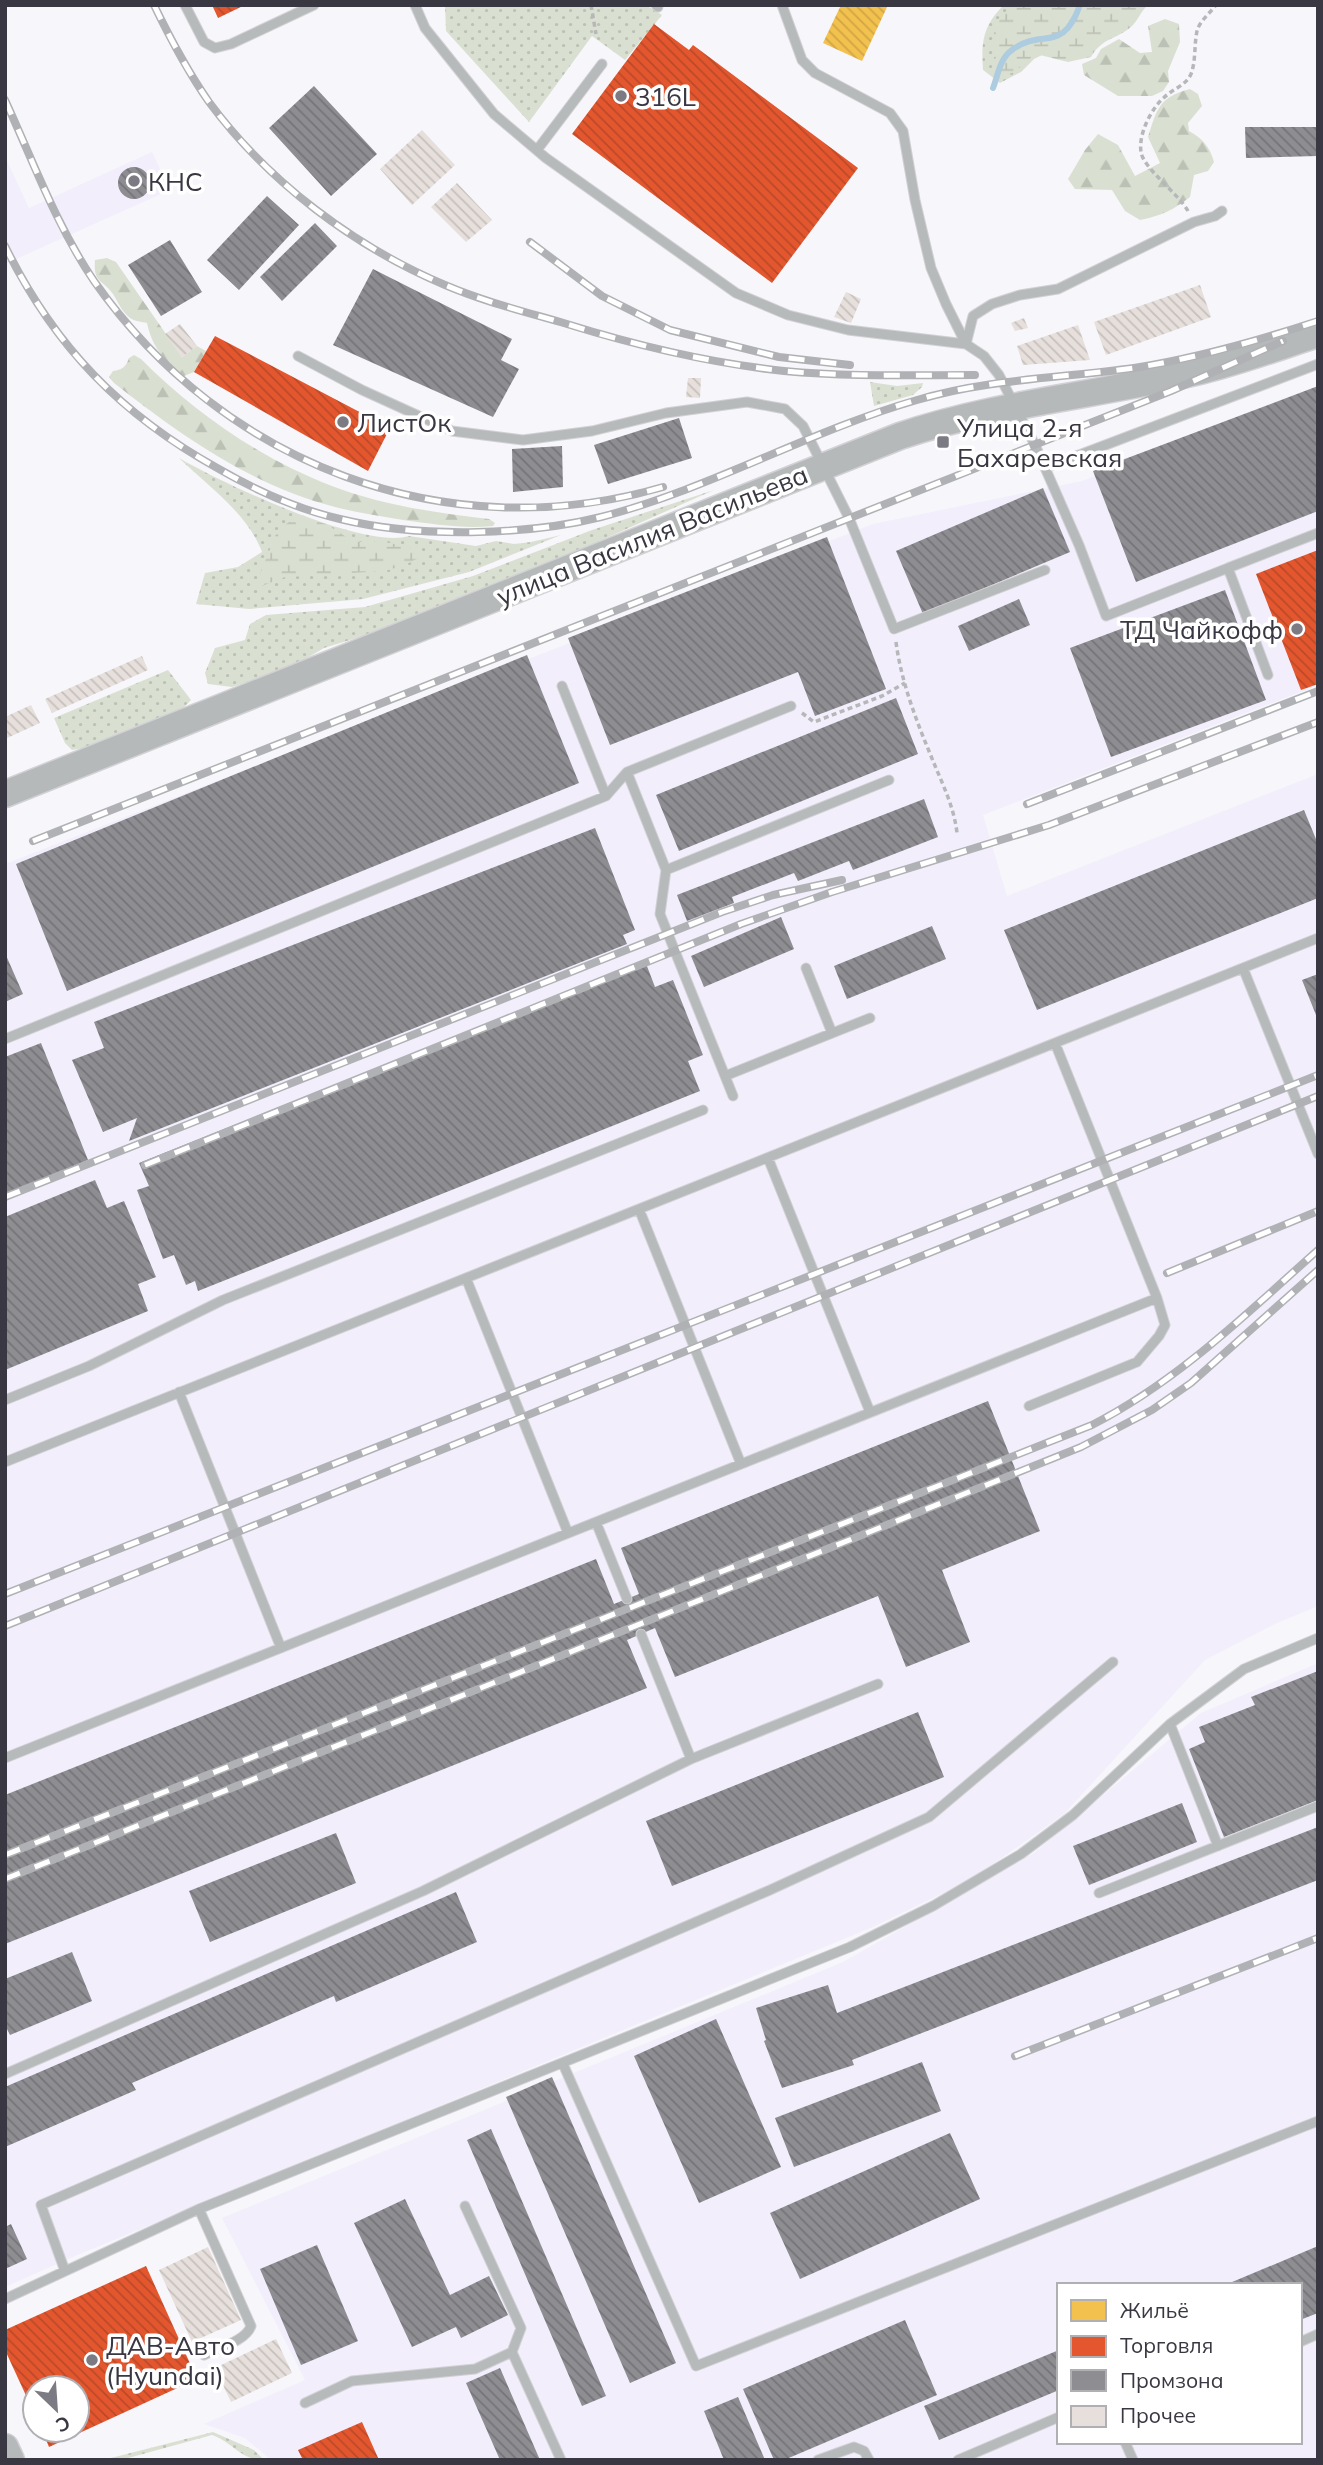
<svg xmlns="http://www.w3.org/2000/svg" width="1323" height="2465" font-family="Mulish,sans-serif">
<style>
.built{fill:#f2eefc;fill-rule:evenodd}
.grass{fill:url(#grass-dots)}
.forest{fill:url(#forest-firs)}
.wetland{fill:url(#wetland-marsh)}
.homes{fill:url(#homes-back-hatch)}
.shops{fill:url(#shops-back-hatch)}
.industry{fill:url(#industry-back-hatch)}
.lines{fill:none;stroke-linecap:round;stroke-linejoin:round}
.stream{stroke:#aecce0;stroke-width:6}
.building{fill:url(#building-back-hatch)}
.lane-casing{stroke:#d2d1d5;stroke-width:11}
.secondary-casing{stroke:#d2d1d5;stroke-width:29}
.path{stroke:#b6b7b8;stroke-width:3.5;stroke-dasharray:5 3.5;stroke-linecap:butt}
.lane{stroke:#b6baba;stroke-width:9}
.secondary{stroke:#b6b9b9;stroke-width:26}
.rail-casing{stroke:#b0b1b4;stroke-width:8}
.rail{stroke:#fff;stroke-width:5;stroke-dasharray:16;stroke-linecap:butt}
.poi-dot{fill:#7c7a82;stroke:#fff;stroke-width:2.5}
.labels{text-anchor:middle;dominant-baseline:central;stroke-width:7;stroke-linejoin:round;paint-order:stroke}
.poi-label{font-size:26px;fill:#393741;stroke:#fff;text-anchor:start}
.street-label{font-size:26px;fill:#393741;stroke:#fff}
</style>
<defs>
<pattern id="grass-dots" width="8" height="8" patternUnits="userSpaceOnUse" patternTransform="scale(1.75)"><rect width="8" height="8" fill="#dae0d1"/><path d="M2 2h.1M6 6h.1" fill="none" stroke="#bcc1b5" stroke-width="1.8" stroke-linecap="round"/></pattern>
<pattern id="forest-firs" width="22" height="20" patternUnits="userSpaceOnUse" patternTransform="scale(1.75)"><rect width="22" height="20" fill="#dae0d1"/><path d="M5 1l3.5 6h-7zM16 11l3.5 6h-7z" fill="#bcc1b5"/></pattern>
<pattern id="wetland-marsh" width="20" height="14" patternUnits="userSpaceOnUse" patternTransform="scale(1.75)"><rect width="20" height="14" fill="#dae0d1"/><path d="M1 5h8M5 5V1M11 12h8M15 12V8" fill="none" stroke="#bcc1b5"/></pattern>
<pattern id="homes-back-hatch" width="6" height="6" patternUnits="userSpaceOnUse" patternTransform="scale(1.75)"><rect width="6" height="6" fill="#f2c14e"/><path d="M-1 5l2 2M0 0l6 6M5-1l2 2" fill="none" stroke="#d0a645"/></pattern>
<pattern id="shops-back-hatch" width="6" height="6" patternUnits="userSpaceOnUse" patternTransform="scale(1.75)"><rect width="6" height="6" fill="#e4572e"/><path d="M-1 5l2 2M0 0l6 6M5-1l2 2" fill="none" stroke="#ba4929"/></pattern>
<pattern id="industry-back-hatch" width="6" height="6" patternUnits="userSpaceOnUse" patternTransform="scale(1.75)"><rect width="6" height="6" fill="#8d8d92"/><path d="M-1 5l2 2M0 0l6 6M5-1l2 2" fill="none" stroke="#747479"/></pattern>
<pattern id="building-back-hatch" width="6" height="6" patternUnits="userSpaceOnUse" patternTransform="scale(1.75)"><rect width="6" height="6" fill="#e6dfdb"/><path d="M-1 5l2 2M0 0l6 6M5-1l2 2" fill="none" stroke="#c6c0bd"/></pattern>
</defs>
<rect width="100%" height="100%" fill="#f7f6fb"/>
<path class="built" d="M152,152L170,190L5,264V156L29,208Z
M1318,391V685L983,815L1007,896L1318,774V1606L1275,1624L1205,1660L1064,1814L972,1879L873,1927L75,2256L5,2287V864L873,524L1082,481Z
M1318,1663V2460H271L245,2438L204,2424L305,2380L222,2218L843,1962L1034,1853L1201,1713ZM1059,2285H1300V2442H1059Z"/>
<path class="grass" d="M445,5H646L662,15L625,60L592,36L529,122L446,31Z
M1004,5H1091L1062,45L1034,59L1021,72L1000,83L983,70C981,42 983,25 1004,5Z
M870,382L897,386L923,383L922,387L913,395L874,406Z
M179,458C222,483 363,550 409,536L476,546L496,541L514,544L531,542L561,535L469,572L363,599L249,609L196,604L205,573L238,567L262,552C248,514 208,486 179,458Z
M714,490L534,570L402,624L324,648L290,668L232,687L208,684L205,673L215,648L245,640L250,624L266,615L365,607L473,576L592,530Z
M168,670L191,700L182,709L83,748L72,750L65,743L54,718Z
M213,2432L254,2450L264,2460C240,2460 233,2442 212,2435L121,2460H103Z"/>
<path class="forest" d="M1165,19L1179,24L1180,42L1168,71L1169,82L1163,91L1152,96H1118L1084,75L1082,64L1096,58L1101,49L1119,39L1140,53L1152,52L1148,26Z
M1190,89L1198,94L1202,106L1188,123L1189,131C1203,139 1210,147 1214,162L1208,171L1194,175L1190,197C1174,210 1160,216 1140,220L1125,211L1112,190L1075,189L1068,179L1085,150L1098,134L1118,145L1135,176L1160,163L1148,137C1157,109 1159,97 1190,89Z
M107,258L116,262L182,357L197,346L206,351L194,372L184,376C164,361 152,347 147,323C142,322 134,321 130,318C122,312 118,302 113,294C103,279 93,284 95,260Z
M134,355L141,359C195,413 261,459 332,486C381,505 437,513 489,519L495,523L493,526C463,529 433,524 403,520C380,516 357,513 335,507C252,486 180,435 114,383L109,377L113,371C122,370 126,367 129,358Z"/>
<path class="wetland" d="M1020,5H1148C1140,12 1138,21 1131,27C1115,40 1102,38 1091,57L1068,62L1036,54L1012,73L1003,75L994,65V27L1007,11Z
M299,516L326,524L354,542L380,541L404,546L426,554L405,565L385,571L285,577L254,589L278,529Z"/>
<path class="homes" d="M841,5H888L862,61L823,43Z"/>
<path class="shops" d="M212,5H245L218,18Z
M654,24L689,50L693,45L858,168L772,283L572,134Z
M215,336L390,428L368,471L194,372Z
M1318,550V684L1301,690L1256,574Z
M146,2266L197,2379L49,2447L42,2430H77V2388H35V2415L5,2350V2330Z
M362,2422L379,2460H303L298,2450Z"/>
<path class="industry" d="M314,86L377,154L331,196L269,128Z
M1245,127H1318V156L1246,158Z
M118 183a16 16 0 1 1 32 0a16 16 0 1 1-32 0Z
M267,196L299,225L239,290L207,260Z
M315,223L337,246L282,301L260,277Z
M170,240L202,292L161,316L128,265Z
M373,269L512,339L501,360L519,369L493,417L333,345Z
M1318,386V511L1136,582L1093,471Z
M679,418L692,458L608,484L594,445Z
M562,446L563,487L513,492L512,449Z
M1043,488L1070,552L923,614L896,551Z
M827,537L886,689L815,716L798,672L610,745L568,638Z
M1225,590L1266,700L1111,757L1070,648Z
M1019,599L1030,625L969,651L958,626Z
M527,655L579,783L67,991L16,864Z
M896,698L918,754L679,851L656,795Z
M924,799L938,837L853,870L849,861L798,881L794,873L732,897L734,903L687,921L677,895Z
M1304,810L1318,844V898L1037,1010L1004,930Z
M595,828L635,930L623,935L627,944L129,1141L137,1118L103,1132L72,1060L104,1048L94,1022Z
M781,917L794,949L704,987L691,956Z
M932,926L946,959L847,999L834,966Z
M5,953L23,994L5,1002Z
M645,961L655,987L673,980L703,1055L688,1061L700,1091L198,1291L195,1281L186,1285L174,1255L163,1259L137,1190L149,1186L139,1163Z
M1318,974V1020L1302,980Z
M41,1043L88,1160L5,1194V1057Z
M95,1180L107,1208L124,1201L156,1277L138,1284L148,1311L5,1370V1217Z
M988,1401L1040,1531L942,1570L970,1642L906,1667L878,1596L675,1677L655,1628L627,1640L647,1688L5,1944V1795L596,1559L614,1604L639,1594L621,1548Z
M1318,1671V1800L1224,1837L1189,1749L1205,1742L1199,1727L1255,1705L1251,1697Z
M918,1712L944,1777L672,1886L646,1821Z
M1182,1803L1197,1842L1089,1885L1073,1846Z
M1318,1827V1880L852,2060L854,2065L782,2088L764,2041L766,2040L756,2008L828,1985L837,2013Z
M336,1833L356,1883L210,1942L189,1891Z
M456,1892L477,1942L336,2002L334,1996L132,2083L136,2090L5,2147V2087Z
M72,1952L92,2001L10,2035L5,2025V1979Z
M716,2019L781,2167L699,2203L634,2056Z
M922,2062L941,2111L794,2167L775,2118Z
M552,2077L676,2363L630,2383L506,2097Z
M491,2129L606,2396L582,2406L467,2140Z
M950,2133L980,2199L800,2279L770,2213Z
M405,2199L450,2295L489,2276L508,2315L461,2338L456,2327L412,2347L354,2223Z
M11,2224L27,2259L5,2269V2227Z
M317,2245L358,2341L301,2365L260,2269Z
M1318,2246V2313L1300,2320V2285H1225Z
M905,2320L937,2395L784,2460H774L743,2389Z
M1059,2350V2390L939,2440L924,2406Z
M500,2368L540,2460H500L466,2383Z
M738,2397L765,2460H724L704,2411Z"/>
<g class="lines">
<path class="stream" d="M993,88C998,75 1000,58 1012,50C1043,27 1062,55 1080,5"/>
</g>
<path class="building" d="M422,130L455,165L412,205L380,169Z
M457,183L492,220L466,242L431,207Z
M1200,285L1211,317L1106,355L1094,322Z
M846,292L861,299L851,323L834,317Z
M1024,318L1028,328L1015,331L1011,323Z
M180,324L197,346L182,357L165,334Z
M1078,325L1090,360L1023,365L1017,346Z
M688,378H701L700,398L686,397Z
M142,656L148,670L52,713L45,699Z
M31,705L40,723L5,739V717Z
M208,2247L241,2320L192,2342L159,2270Z
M276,2339L292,2373L231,2402L215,2368Z"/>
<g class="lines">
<g class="lane-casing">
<path id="lane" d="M185,5L204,42L215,48L231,44L314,5
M415,5L425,28L494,114L546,158L736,293L788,315L848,330L966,344
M656,5L658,7
M782,5L802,60L815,73L890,113L903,131L915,200L931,268L946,304L966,344L984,356L999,375L1035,445L1079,545L1106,616L1228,568L1268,675
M537,150L602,64
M966,344L973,316L992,304L1020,295L1058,289L1194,222L1215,216L1222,211
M298,356L362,390L452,431L523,440L592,431L666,413L747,402L785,409L803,426L849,518L894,629L1045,570
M1045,468L1318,364
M1228,568L1318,533
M562,686L606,796
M627,772L666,870L660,914L733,1096
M666,870L889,780
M806,968L832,1033
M1243,968L1318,1154
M5,1039L606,796L627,772L791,706
M725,1076L870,1018
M768,1158L870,1412
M639,1209L741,1464
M466,1278L568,1533
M179,1392L281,1648
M5,1400L89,1366L223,1300L703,1110
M1029,1406L1137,1362L1159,1336L1165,1325L1157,1298
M5,1462L1318,938
M596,1522L627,1599
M641,1634L691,1759
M1170,1724L1218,1846
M5,1758L1157,1298L1055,1043
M1099,1893L1318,1806
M563,2064L696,2366L1318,2121
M5,2074L423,1891L691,1759L878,1684
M465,2206L521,2328L512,2352L561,2460
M199,2209L251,2326C246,2341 218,2348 204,2355
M65,2271L41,2205L770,1890L929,1817L1113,1662
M5,2299L199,2209L850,1947L933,1906L1021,1854L1073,1815L1170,1724L1244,1669L1318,1638
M1300,2342L1318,2334
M305,2403L352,2381L475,2369L512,2352
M1125,2442L1133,2460
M818,2460L854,2447L864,2451L869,2460
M958,2460L1059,2417"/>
</g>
<g class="secondary-casing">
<path id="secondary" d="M5,794L900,436C997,403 1100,395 1200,371C1240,361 1278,347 1318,334
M5,2447L11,2460"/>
</g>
<path class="path" d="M591,5L596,34
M1188,211C1178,193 1143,168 1141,152C1138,134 1152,106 1167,95C1175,88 1186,85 1191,74C1196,61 1194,45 1197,31C1199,22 1210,13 1216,5
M896,642C901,681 916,720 931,756C941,781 954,806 957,833
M802,713L814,722L882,696L905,683"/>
<use href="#lane" class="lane"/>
<use href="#secondary" class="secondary"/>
<g class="rail-casing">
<path id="rail" d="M154,5C170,38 188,72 209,102C268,182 355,247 445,285C485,302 526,312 567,324C638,346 710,363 784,371C847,377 912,375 975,375
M5,100C33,161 56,225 94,281C223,465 446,550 663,487
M530,242L602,296L670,330L779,357L850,365
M5,246C54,346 121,415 219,469C257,491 297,509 340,519C385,530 431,533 478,532C519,531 561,527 601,517C710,489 809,431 917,400C987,379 1061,378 1134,368C1197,358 1257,341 1318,321
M1027,804L1318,691
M33,841L1171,391L1283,341
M145,1165L741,924L832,892L1049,825L1318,722
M5,1197L722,912L773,895L842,880
M1167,1273L1318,1211
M5,1594L1318,1075
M5,1626L1318,1096
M5,1855L1092,1425C1178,1381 1246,1314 1318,1250
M5,1879L1081,1447L1152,1410L1191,1383L1318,1270
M1015,2056L1318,1938"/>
</g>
<use href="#rail" class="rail"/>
</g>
<g class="poi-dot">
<circle cx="621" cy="96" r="7"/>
<circle cx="134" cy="181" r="7"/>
<circle cx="343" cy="422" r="7"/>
<rect x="936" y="435" width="14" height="14" rx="3.5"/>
<circle cx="1297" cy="629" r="7"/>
<circle cx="92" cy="2360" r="7"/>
</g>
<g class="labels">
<g class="poi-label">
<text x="635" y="96">316L</text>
<text x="148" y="181">КНС</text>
<text x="357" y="422">ЛистОк</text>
<text x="957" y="427">Улица 2-я<tspan x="957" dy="30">Бахаревская</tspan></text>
<text x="1283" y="629" text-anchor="end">ТД Чайкофф</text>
<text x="106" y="2345">ДАВ-Авто<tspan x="106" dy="30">(Hyundai)</tspan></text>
</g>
<g class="street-label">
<text transform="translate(652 535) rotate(-22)">улица Василия Васильева</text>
</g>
</g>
<rect width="1323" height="2465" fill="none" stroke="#393741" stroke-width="14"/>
<rect x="1057" y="2283" width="245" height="161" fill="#ffffff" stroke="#b0afb3" stroke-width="2"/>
<rect x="1071" y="2300" width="35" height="21" fill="#f2c14e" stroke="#b0afb3" stroke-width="2"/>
<text x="1120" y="2318" font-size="21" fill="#393741">Жильё</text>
<rect x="1071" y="2336" width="35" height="21" fill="#e4572e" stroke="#b0afb3" stroke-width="2"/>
<text x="1120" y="2353" font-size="21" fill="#393741">Торговля</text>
<rect x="1071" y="2370" width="35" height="21" fill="#8d8d92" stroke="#b0afb3" stroke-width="2"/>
<text x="1120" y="2388" font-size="21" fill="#393741">Промзона</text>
<rect x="1071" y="2406" width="35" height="21" fill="#e6dfdb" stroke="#b0afb3" stroke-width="2"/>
<text x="1120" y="2423" font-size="21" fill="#393741">Прочее</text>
<g transform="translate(56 2409) rotate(155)"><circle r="33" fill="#ffffff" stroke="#b0afb3" stroke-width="2"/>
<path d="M0-5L12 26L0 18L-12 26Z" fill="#7c7a82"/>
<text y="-10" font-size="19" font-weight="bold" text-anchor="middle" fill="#393741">С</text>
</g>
</svg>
